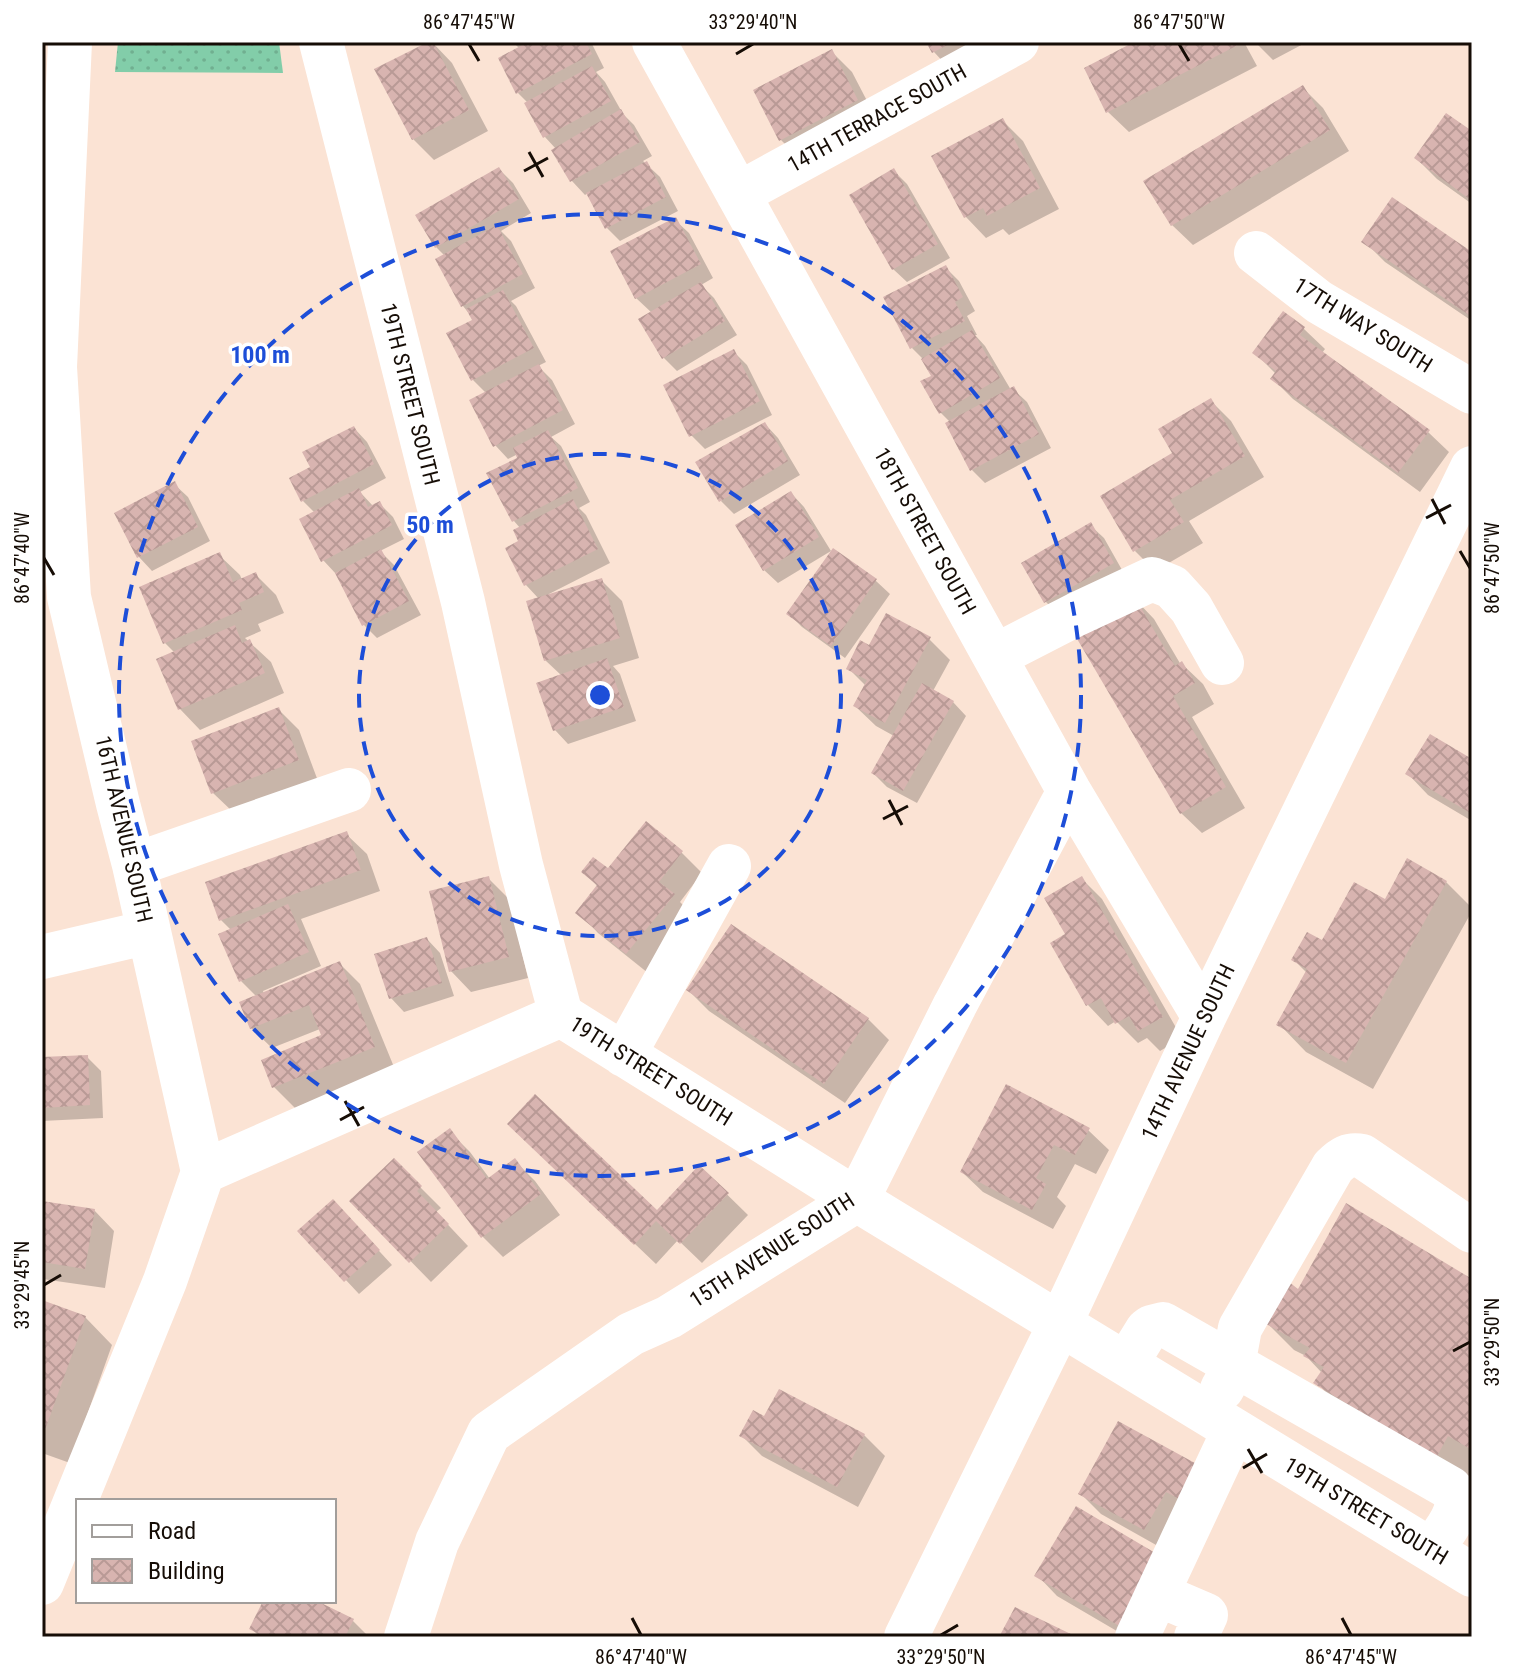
<svg xmlns="http://www.w3.org/2000/svg" width="1514" height="1679" font-family="'Roboto Condensed',sans-serif">
<style>
.grass{fill:url(#grass-dots)}
.shadow{fill:#0003}
.building{fill:url(#building-cross-hatch)}
.lines{fill:none;stroke-linecap:round;stroke-linejoin:round}
.minor{stroke:#fff;stroke-width:44}
.ticks{fill:none;stroke:#160d06;stroke-width:3}
.ring{fill:none;stroke:#1d4ed8;stroke-width:4;stroke-dasharray:14 10}
.labels{text-anchor:middle;dominant-baseline:central;stroke-width:7;stroke-linejoin:round;paint-order:stroke}
.street-label{font-size:22px;fill:#160d06;stroke:#fff}
.centre{fill:#1d4ed8;stroke:#fff;stroke-width:4}
.ring-label{font-size:24px;text-anchor:middle;font-weight:bold;fill:#1d4ed8;stroke:#fff;stroke-width:7;stroke-linejoin:round;paint-order:stroke}
.neatline{fill:none;stroke:#160d06;stroke-width:3}
.ticks-label{font-size:20px;text-anchor:middle;fill:#160d06}
</style>
<defs>
<pattern id="grass-dots" width="8" height="8" patternUnits="userSpaceOnUse" patternTransform="scale(2)"><rect width="8" height="8" fill="#82cda9"/><path d="M2 2h.1M6 6h.1" fill="none" stroke="#70af90" stroke-width="1.8" stroke-linecap="round"/></pattern>
<pattern id="building-cross-hatch" width="8" height="8" patternUnits="userSpaceOnUse" patternTransform="scale(2)"><rect width="8" height="8" fill="#d8b4b0"/><path d="M0 0l8 8M0 8l8-8" fill="none" stroke="#b99a96"/></pattern>
</defs>
<rect width="100%" height="100%" fill="#fbe3d4"/>
<path class="grass" d="M118,42H279L283,73L115,72Z"/>
<path class="shadow" d="M432,42L452,63L488,131L434,160L413,139Z
M513,42H591L604,68L596,72L605,82L623,114L634,125L652,156L643,161L660,177L678,211L620,241L607,228L588,193L585,195L572,181L554,150L556,149L545,137L528,103L518,93L520,49Z
M928,42H992L947,66L934,52Z
M1138,42H1244L1257,66L1129,132L1108,112Z
M1255,42H1307L1273,60Z
M831,51L852,72L877,120L802,161L781,140L755,91Z
M1302,87L1323,108L1349,151L1193,245L1172,225Z
M1003,121L1023,141L1059,209L1009,235L1003,229L986,238L966,217L933,157Z
M1472,134V204L1437,179L1416,158Z
M499,169L513,183L531,213L501,231L511,241L535,288L511,301L516,306L546,362L538,366L552,380L575,424L551,437L561,446L590,502L579,508L586,515L610,563L549,594L550,596L602,581L622,601L639,658L613,666L620,674L636,721L568,744L555,730L562,676L545,660L539,599L526,585L520,528L514,521L518,454L508,459L495,445L486,393L473,380L475,321L463,306L445,256L436,247Z
M894,171L907,184L950,258L907,282L893,269Z
M675,220L689,233L713,278L701,285L714,298L737,335L677,371L663,357L652,313L636,298Z
M1364,241L1472,254V321L1385,262Z
M945,267L959,281L975,311L967,316L977,335H975L985,346L1011,390L1013,389L1027,402L1051,448L985,483L972,470L950,422L940,412L933,376L923,359L912,348Z
M1284,313L1304,329L1325,349L1322,353L1428,432L1449,452L1420,492L1293,399L1273,379L1276,374L1255,353Z
M734,352L747,365L772,415L705,449L691,435Z
M1210,400L1231,421L1264,477L1189,521L1203,543L1155,571L1135,551L1175,454Z
M765,424L778,438L800,475L734,514L721,501Z
M354,428L367,442L386,478L360,492L373,506L379,503L393,517L404,539L380,551L394,565L421,615L377,638L364,625L336,574L323,560L315,513L303,501L312,468Z
M174,484L188,497L210,541L152,571L139,557L117,514Z
M791,493L804,507L831,551L778,583L764,570Z
M1090,525L1104,538L1126,577L1059,615L1046,602Z
M834,551L876,581L890,594L845,658L802,627L789,614Z
M219,555L240,575L242,580L255,574L276,595L284,613L258,624L261,631L245,638L271,662L284,693L200,730L180,709L175,653L165,643Z
M1134,598L1154,619L1181,665L1182,664L1203,684L1214,704L1192,717L1245,808L1202,833L1181,813Z
M929,639L950,660L933,691L953,702L966,716L917,803L887,787L873,773L894,736L876,726L855,706L866,686L848,668Z
M279,710L299,730L318,781L234,813L213,793Z
M1472,761V821L1428,795L1408,774Z
M646,824L682,853L702,873L680,902L694,916L648,973L598,933L578,912L598,887L584,872L608,871Z
M346,834L367,854L380,891L301,919L321,966L263,991L264,994L340,964L360,984L394,1067L295,1108L274,1087L323,1036L320,1029L272,1048L251,1028L257,997L241,981L232,931L221,920Z
M488,878L509,899L528,978L471,992L451,971Z
M1082,879L1102,899L1182,1038L1160,1051L1147,1038L1138,1043L1116,1021L1108,1026L1088,1005L1053,944L1068,935Z
M1446,882L1472,908V911L1373,1089L1306,1052L1279,1024L1307,973L1294,960L1385,902Z
M732,926L868,1019L889,1040L845,1103L709,1011L688,990Z
M427,939L440,953L454,996L404,1012L391,998Z
M87,1057L101,1071L103,1118L42,1121V1059Z
M1088,1130L1109,1150L1096,1174L1075,1164L1057,1197L1066,1206L1053,1229L983,1192L962,1172Z
M449,1131L470,1152L490,1179L514,1160L535,1181L560,1215L503,1257L482,1236Z
M530,1144L657,1212L699,1167L748,1215L702,1263L678,1240L656,1264Z
M394,1161L441,1208L436,1212L468,1246L431,1282L352,1201Z
M42,1203L94,1210L114,1231L105,1288L42,1279Z
M346,1215L392,1265L359,1294L300,1231Z
M1472,1282V1469L1464,1484L1343,1410L1316,1382L1322,1373L1306,1356L1294,1350L1267,1323L1299,1292Z
M42,1303L85,1317L112,1345L70,1463L42,1453Z
M765,1419L864,1435L885,1456L858,1507L762,1456L742,1436Z
M1202,1470L1165,1550L1101,1514L1080,1493Z
M1076,1509L1127,1637L1057,1596L1037,1575Z
M265,1601H312L353,1621L369,1637H260L252,1629Z"/>
<path class="building" d="M428,42H433L469,110L412,140L374,69Z
M528,42H586L592,54L516,94L498,58Z
M926,42H953L932,53Z
M1134,42H1236L1238,45L1106,113L1084,68Z
M832,49L858,100L779,141L753,90Z
M592,66L611,101L543,138L524,103Z
M1303,85L1330,130L1171,226L1143,181Z
M621,109L640,142L570,182L551,150Z
M1446,113L1472,131V201L1414,158Z
M1003,118L1040,188L987,216L983,208L964,218L931,156Z
M647,161L666,197L605,229L586,193Z
M499,167L519,199L435,248L415,215Z
M894,168L938,244L892,270L849,195Z
M1392,197L1472,252V317L1361,242Z
M676,217L701,264L635,299L610,251Z
M497,225L523,274L461,307L435,259Z
M946,265L963,297L955,302L965,321L910,349L883,297Z
M701,282L725,321L662,359L638,319Z
M503,290L534,348L471,381L446,333L472,320L466,309Z
M1283,311L1305,327L1300,335L1430,430L1398,473L1270,379L1276,371L1252,353Z
M972,330L1000,378L939,414L920,381L931,376L921,359Z
M734,349L760,401L689,437L663,385Z
M539,364L563,410L493,447L469,400Z
M1014,386L1039,434L970,471L945,423Z
M1211,398L1245,456L1170,500L1184,522L1133,552L1100,496L1172,453L1158,429Z
M765,422L788,461L719,502L695,462Z
M354,426L374,464L301,502L289,478L310,467L302,452Z
M548,430L578,488L512,522L486,473L517,458L513,448Z
M175,481L198,527L137,558L114,513Z
M359,488L368,507L380,501L392,525L321,562L299,519Z
M791,491L819,537L763,571L735,525Z
M573,499L598,549L524,586L505,548L518,541L513,530Z
M1091,522L1114,563L1044,603L1021,563Z
M833,548L877,579L831,646L786,614Z
M381,549L409,601L362,626L335,573Z
M220,552L233,582L256,572L264,592L239,603L242,610L163,644L139,587Z
M602,578L620,638L544,661L526,601Z
M1134,596L1175,666L1182,661L1195,683L1173,696L1226,787L1180,814L1073,632Z
M886,613L931,637L885,723L853,706L867,680L846,669L860,640L869,645Z
M235,625L242,643L250,639L265,673L178,710L156,659Z
M607,658L624,707L553,731L536,683Z
M922,683L954,701L903,791L871,773Z
M279,707L299,760L211,794L191,741Z
M1430,734L1472,759V814L1405,774Z
M646,821L683,851L659,882L675,894L626,954L575,913L597,885L581,872L593,857L608,868Z
M347,831L361,870L219,921L205,882Z
M1407,858L1447,881L1346,1063L1276,1025L1307,969L1291,960L1307,932L1322,940L1354,882L1385,899Z
M489,876L509,957L449,972L429,891Z
M1082,876L1163,1017L1138,1031L1129,1016L1115,1024L1101,998L1086,1006L1050,943L1065,934L1044,898Z
M288,904L309,952L239,982L218,934Z
M731,924L869,1018L824,1084L686,990Z
M427,937L442,983L389,999L374,954Z
M340,961L375,1047L272,1088L261,1060L321,1035L309,1005L250,1029L239,1002Z
M88,1055L90,1105L42,1108V1057Z
M1006,1084L1090,1128L1075,1155L1054,1145L1036,1178L1046,1184L1032,1210L960,1172Z
M535,1094L657,1210L699,1165L729,1193L680,1244L656,1221L634,1245L507,1124Z
M450,1128L487,1179L515,1158L541,1194L481,1238L417,1152Z
M394,1158L422,1186L417,1191L449,1224L409,1263L349,1201Z
M333,1199L380,1250L344,1282L297,1231Z
M42,1201L95,1209L85,1269L42,1262Z
M1346,1203L1472,1279V1450L1448,1436L1436,1458L1313,1383L1324,1367L1303,1356L1310,1348L1264,1323L1289,1282L1298,1289Z
M42,1300L86,1316L42,1438Z
M779,1389L865,1434L837,1487L739,1436L753,1410L764,1416Z
M1118,1421L1204,1468L1185,1502L1166,1492L1144,1530L1078,1494Z
M1076,1506L1162,1557L1121,1627L1034,1576Z
M263,1601H317L354,1619L345,1637H265L249,1629Z
M1015,1607L1077,1637H999Z"/>
<g class="lines">
<path class="minor" d="M321,42L463,602L521,865L561,1015L857,1200L1472,1575
M654,42L1069,791L1204,1017
M738,194L1017,42
M1256,253L1319,302L1472,392
M995,656L1077,614L1152,579L1172,587L1191,608L1222,663
M134,865L349,790
M42,957L149,932
M624,1055L729,866
M203,1172L561,1015
M1126,1364L1147,1330L1151,1327L1163,1324L1450,1488C1468,1507 1443,1533 1431,1550
M1222,1389L1232,1371L1240,1328L1333,1167C1342,1158 1349,1153 1362,1156L1472,1231
M42,1583L165,1281L203,1172L134,865L118,804L69,597L55,367L70,42
M1157,1594L1206,1615L1196,1637
M406,1637L437,1542L489,1433L631,1334L669,1317L857,1200L955,1005L1069,791
M906,1637L1060,1324L1204,1017L1472,468
M1137,1637L1234,1430"/>
</g>
<path class="ticks" d="M469,44L479,61M1179,44L1189,61M736,54L753,44M529,152L543,177M524,171L548,158M1432,499L1445,524M1426,518L1451,505M1460,551L1470,568M44,558L54,575M889,800L902,825M883,819L908,806M345,1101L359,1126M340,1120L364,1107M44,1285L61,1275M1453,1351L1470,1342M1248,1449L1262,1473M1243,1468L1267,1454M632,1618L641,1635M1342,1618L1351,1635M941,1635L958,1625"/>
<g class="ring">
<circle cx="600" cy="695" r="241"/>
<circle cx="600" cy="695" r="481"/>
</g>
<g class="labels">
<g class="street-label">
<text transform="translate(877 118) rotate(-29)">14TH TERRACE SOUTH</text>
<text transform="translate(1363 325) rotate(32)">17TH WAY SOUTH</text>
<text transform="translate(410 394) rotate(76)">19TH STREET SOUTH</text>
<text transform="translate(925 531) rotate(61)">18TH STREET SOUTH</text>
<text transform="translate(124 829) rotate(77)">16TH AVENUE SOUTH</text>
<text transform="translate(1188 1052) rotate(-65)">14TH AVENUE SOUTH</text>
<text transform="translate(651 1071) rotate(32)">19TH STREET SOUTH</text>
<text transform="translate(772 1250) rotate(-33)">15TH AVENUE SOUTH</text>
<text transform="translate(1366 1511) rotate(31)">19TH STREET SOUTH</text>
</g>
</g>
<circle cx="600" cy="695" r="12" class="centre"/>
<g class="ring-label">
<text x="260" y="363">100 m</text>
<text x="430" y="533">50 m</text>
</g>
<rect width="1514" height="1679" fill="none" stroke="#ffffff" stroke-width="88"/>
<rect x="76" y="1499" width="260" height="104" fill="#ffffff" stroke="#a29e9b" stroke-width="2"/>
<rect x="92" y="1525" width="40" height="12" fill="#ffffff" stroke="#a29e9b" stroke-width="2"/>
<text x="148" y="1539" font-size="24" fill="#160d06">Road</text>
<rect x="92" y="1559" width="40" height="24" fill="url(#building-cross-hatch)" stroke="#a29e9b" stroke-width="2"/>
<text x="148" y="1579" font-size="24" fill="#160d06">Building</text>
<rect x="44" y="44" width="1426" height="1591" class="neatline"/>
<g class="ticks-label">
<text x="469" y="29">86°47'45"W</text>
<text x="753" y="29">33°29'40"N</text>
<text x="1179" y="29">86°47'50"W</text>
<text transform="translate(22 558) rotate(-90)" y="7">86°47'40"W</text>
<text transform="translate(1492 568) rotate(-90)" y="7">86°47'50"W</text>
<text transform="translate(22 1285) rotate(-90)" y="7">33°29'45"N</text>
<text transform="translate(1492 1342) rotate(-90)" y="7">33°29'50"N</text>
<text x="641" y="1664">86°47'40"W</text>
<text x="941" y="1664">33°29'50"N</text>
<text x="1351" y="1664">86°47'45"W</text>
</g>
</svg>
